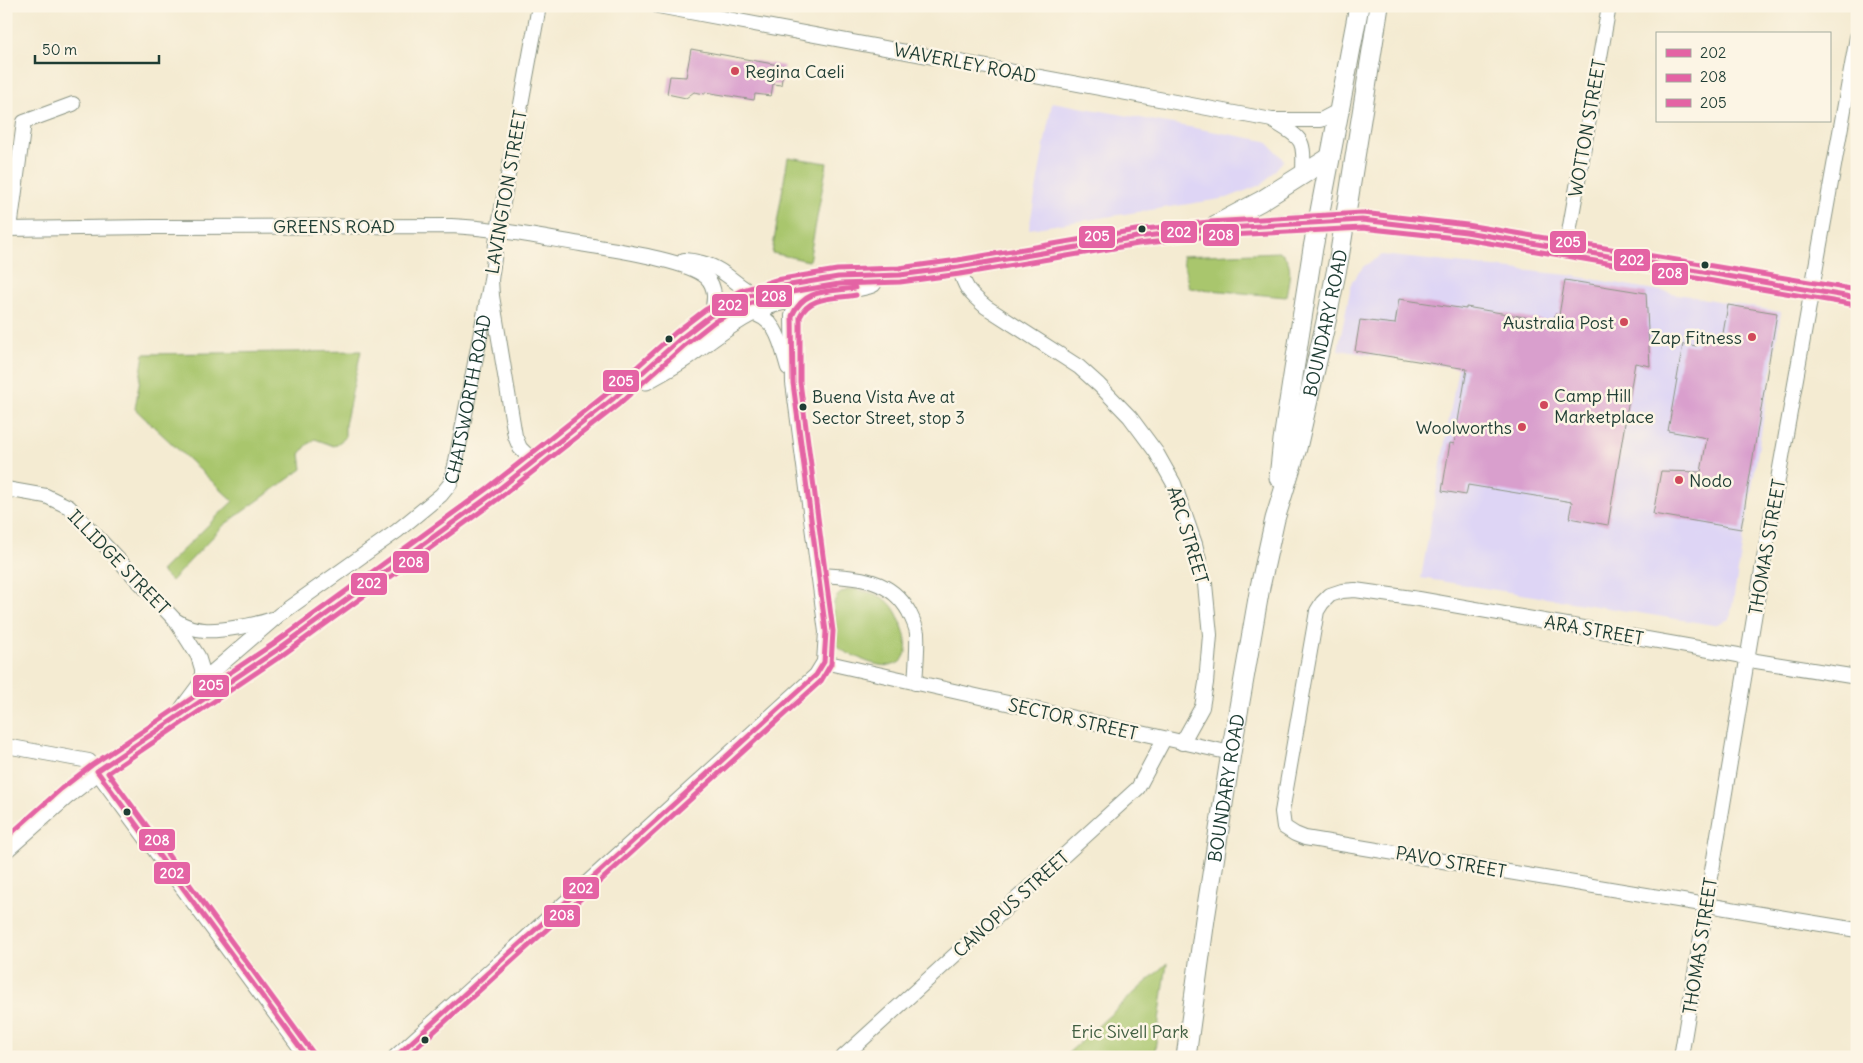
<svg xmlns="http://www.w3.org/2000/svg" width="1863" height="1063" font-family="Delius,sans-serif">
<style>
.built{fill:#ded5f5}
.green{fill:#a9c66d;stroke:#648250}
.building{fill:#d99fcd}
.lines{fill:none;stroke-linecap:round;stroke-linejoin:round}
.minor-casing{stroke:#8a9483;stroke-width:16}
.tertiary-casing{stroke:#8a9483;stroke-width:19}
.secondary-casing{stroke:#8a9483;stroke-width:21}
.minor{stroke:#fff;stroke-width:14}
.tertiary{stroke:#fff;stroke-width:16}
.secondary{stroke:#fff;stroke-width:19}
.bus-1-casing{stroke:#fcf5e5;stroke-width:9}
.bus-2-casing{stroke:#fcf5e5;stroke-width:9}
.bus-3-casing{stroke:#fcf5e5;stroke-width:9}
.bus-1{stroke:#e463a4;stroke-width:5}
.bus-2{stroke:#e463a4;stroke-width:5}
.bus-3{stroke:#e463a4;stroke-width:5}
.poi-dot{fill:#d1495b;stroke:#fcf5e5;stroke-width:2}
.bus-dot{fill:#1f3d34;stroke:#fcf5e5;stroke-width:2}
.labels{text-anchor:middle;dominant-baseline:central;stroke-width:5;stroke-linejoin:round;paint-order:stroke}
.bus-label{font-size:17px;fill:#1f3d34;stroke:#fcf5e5;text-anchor:start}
.street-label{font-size:18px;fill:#1f3d34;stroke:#fcf5e5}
.poi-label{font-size:18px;fill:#1f3d34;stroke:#fcf5e5;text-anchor:start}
.park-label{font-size:18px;fill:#425f42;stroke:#fcf5e5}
.line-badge{stroke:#fcf5e5;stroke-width:2}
.badge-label{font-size:14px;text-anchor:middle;font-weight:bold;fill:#fff}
</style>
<rect width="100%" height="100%" fill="#fcf5e5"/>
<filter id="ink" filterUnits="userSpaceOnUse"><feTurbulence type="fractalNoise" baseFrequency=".02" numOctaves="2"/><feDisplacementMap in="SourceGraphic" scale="10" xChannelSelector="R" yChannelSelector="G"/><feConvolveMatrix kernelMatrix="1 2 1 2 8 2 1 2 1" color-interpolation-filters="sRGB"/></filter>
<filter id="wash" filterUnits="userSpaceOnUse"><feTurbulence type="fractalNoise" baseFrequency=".0096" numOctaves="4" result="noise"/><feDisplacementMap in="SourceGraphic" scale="20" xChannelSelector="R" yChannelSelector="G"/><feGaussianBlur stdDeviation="1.12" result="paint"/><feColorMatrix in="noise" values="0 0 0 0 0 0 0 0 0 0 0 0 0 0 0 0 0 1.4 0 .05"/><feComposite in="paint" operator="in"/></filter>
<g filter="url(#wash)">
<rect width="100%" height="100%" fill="#f4ebd2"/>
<path class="built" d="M1052,102L1266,141L1284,160L1263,184L1227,198L1029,229Z
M1382,255L1568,275L1781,312L1730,619L1714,625L1421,578L1458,368L1338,350L1352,281L1364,266Z"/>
<path class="green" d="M788,157L827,163L809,261L772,253Z
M1279,252C1296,261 1288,281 1286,297L1189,288L1182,256Z
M361,351L345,425V438L334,446L315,439L307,445L300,454L302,469L224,525L171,581L161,571L233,501L135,409L144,354Z
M853,589C865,591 876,593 886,600C894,606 899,617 902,626C916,662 896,674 863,660C854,655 843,653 836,645C840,622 820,594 853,589Z
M1167,963L1154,1057H1064Z"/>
<g id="blocks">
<path class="building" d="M691,49L784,66L781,85L773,84L771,96L755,94L754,100L705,92V94L694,92L686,98L667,94L670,76L686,77Z
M1565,280L1646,293L1650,366L1635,363L1608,525L1569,518L1572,502L1468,485L1466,495L1442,491L1450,443L1454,444L1467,369L1355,351L1360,320L1395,324L1399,299L1466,309V307L1554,322L1555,314L1559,315Z
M1728,305L1777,313L1741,529L1653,514L1661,471L1701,472L1707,438L1668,431L1683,344L1697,346L1699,335L1722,339Z"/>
</g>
</g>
<g filter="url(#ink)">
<use href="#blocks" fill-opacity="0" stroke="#8a9483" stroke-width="1"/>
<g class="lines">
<g class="minor-casing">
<g id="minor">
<path d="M658,6L1272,120H1321L1338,111"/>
<path d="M1273,121C1304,140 1304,138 1303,174"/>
<path d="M6,229L152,227L451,226C495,228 538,237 581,244C608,249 688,260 706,277C717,287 715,304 710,316"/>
<path d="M10,229L24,122L73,104"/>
<path d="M1566,249L1609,6"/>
<path d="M684,260C699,261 713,265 725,274C735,281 743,289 754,294"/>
<path d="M959,267C965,288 968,292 986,307L1079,367L1099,385L1130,417L1156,452L1174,484L1195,544L1205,584L1210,635L1206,683L1202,707L1182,743"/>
<path d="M750,313C777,317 781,345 788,368"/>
<path d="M533,461L520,448L515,436L492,296L491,280L498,230L539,6"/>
<path d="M6,489L46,496L69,507L175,620L198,656L202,669V681"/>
<path d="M818,575C854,577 890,577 909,612C912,618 916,626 917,633C918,649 916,666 915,683"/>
<path d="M175,620C196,634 216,631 240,627C251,625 262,623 272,619"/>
<path d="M824,662L1231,753"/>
<path d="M1857,677L1756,661L1738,655L1419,599L1355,590L1342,591L1330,595L1322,603L1317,611L1282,812L1284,827L1295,834L1305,838L1857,930"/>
<path id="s1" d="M178,713L202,681L279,615L397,531L441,495L450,484L455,466L491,280"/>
<path d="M6,746L89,761L307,1057"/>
<path d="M395,1057L816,675L824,662L826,632L793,383L792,316L795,307L806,295"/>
<path d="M843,1057L1138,788L1164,739"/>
<path d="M1681,1057L1765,552L1857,37"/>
</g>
</g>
<g class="tertiary-casing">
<path id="tertiary" d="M1345,220H1373L1466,232L1857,298"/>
</g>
<g class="secondary-casing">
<g id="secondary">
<path d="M1214,226L1261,201L1329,158"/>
<path d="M646,380C661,371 676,364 689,354C714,336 738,316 767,305C801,293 838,294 872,283"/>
<path d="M1279,478L1283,440L1313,248L1359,6"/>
<path d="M6,848L66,795L97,771L277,650L494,493L614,398L689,332L715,313L738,301L778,287L838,277L900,275L959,267L1137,237L1209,229L1345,220"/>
<path id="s2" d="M1186,1057L1205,919L1231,753L1260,587L1275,519L1297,448L1327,317L1339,258L1379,6"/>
</g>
</g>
<use href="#minor" class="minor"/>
<use href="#tertiary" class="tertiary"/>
<use href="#secondary" class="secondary"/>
<g class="bus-1-casing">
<path id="bus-1" d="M307,1057L97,771L277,650L494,493L614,398L680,339L710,316L743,298L778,287L838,277L900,275L959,267L1137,237L1209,229L1362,220L1466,232L1857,298
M395,1057L816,675L824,662L826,632L793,383L792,316C804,288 829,292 855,288"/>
</g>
<g class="bus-2-casing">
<path id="bus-2" d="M313,1053L108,773L281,656L498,499L619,404L685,345L714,322L746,305L780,294L839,284L900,282L960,274L1138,244L1210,236L1362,228L1465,239L1856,305
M406,1057L821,681L831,664L833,631L800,382V317C809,295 836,299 856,295"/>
</g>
<g class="bus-3-casing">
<path id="bus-3" d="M6,838L61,789L92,765L273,644L489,487L609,392L675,333L705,310L740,291L776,280L837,270L899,268L958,260L1136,230L1209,222L1362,213L1467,225L1857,290"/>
</g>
<use href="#bus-1" class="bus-1"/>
<use href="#bus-2" class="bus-2"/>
<use href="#bus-3" class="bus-3"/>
</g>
</g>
<g class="poi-dot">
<circle cx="735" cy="71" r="5"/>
<circle cx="1624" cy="322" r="5"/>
<circle cx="1752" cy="337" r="5"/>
<circle cx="1544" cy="405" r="5"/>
<circle cx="1522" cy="427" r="5"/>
<circle cx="1679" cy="480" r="5"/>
</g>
<g class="bus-dot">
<circle cx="1142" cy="229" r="4.5"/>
<circle cx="1705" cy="265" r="4.5"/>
<circle cx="669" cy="339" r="4.5"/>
<circle cx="803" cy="407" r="4.5"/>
<circle cx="127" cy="812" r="4.5"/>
<circle cx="425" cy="1040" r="4.5"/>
</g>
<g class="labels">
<g class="bus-label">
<text x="812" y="397">Buena Vista Ave at<tspan x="812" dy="21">Sector Street, stop 3</tspan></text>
</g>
<g class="street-label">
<text transform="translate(965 63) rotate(11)">WAVERLEY ROAD</text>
<text transform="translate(1587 128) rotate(-80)">WOTTON STREET</text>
<text transform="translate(506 192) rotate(-80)">LAVINGTON STREET</text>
<text x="334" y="226">GREENS ROAD</text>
<text stroke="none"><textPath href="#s2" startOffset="748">BOUNDARY ROAD</textPath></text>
<text stroke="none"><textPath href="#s1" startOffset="444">CHATSWORTH ROAD</textPath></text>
<text transform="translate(1188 535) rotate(73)">ARC STREET</text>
<text transform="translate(1767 547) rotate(-80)">THOMAS STREET</text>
<text transform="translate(119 562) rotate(46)">ILLIDGE STREET</text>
<text transform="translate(1594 630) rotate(10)">ARA STREET</text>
<text transform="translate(1073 719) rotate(13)">SECTOR STREET</text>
<text stroke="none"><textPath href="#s2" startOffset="272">BOUNDARY ROAD</textPath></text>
<text transform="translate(1451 862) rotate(10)">PAVO STREET</text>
<text transform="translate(1011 904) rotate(-42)">CANOPUS STREET</text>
<text transform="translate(1700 946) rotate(-81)">THOMAS STREET</text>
</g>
<g class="poi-label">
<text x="745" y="71">Regina Caeli</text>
<text x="1614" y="322" text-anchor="end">Australia Post</text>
<text x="1742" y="337" text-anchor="end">Zap Fitness</text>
<text x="1554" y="395">Camp Hill<tspan x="1554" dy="21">Marketplace</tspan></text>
<text x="1512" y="427" text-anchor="end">Woolworths</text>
<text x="1689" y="480">Nodo</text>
</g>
<g class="park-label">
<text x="1130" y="1031">Eric Sivell Park</text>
</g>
</g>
<g class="line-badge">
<rect x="1160" y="220" width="38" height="24" rx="5" fill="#e463a4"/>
<rect x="1202" y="223" width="38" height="24" rx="5" fill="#e463a4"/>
<rect x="1078" y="225" width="38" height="24" rx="5" fill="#e463a4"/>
<rect x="1549" y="230" width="38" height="24" rx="5" fill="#e463a4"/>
<rect x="1613" y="248" width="38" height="24" rx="5" fill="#e463a4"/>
<rect x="1651" y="262" width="38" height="24" rx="5" fill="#e463a4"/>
<rect x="755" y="284" width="38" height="24" rx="5" fill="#e463a4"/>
<rect x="711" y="293" width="38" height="24" rx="5" fill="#e463a4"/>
<rect x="602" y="369" width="38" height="24" rx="5" fill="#e463a4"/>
<rect x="392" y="550" width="38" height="24" rx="5" fill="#e463a4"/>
<rect x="350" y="572" width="38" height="24" rx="5" fill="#e463a4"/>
<rect x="192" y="674" width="38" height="24" rx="5" fill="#e463a4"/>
<rect x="138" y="828" width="38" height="24" rx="5" fill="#e463a4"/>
<rect x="153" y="861" width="38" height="24" rx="5" fill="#e463a4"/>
<rect x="562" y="876" width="38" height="24" rx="5" fill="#e463a4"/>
<rect x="543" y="904" width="38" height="24" rx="5" fill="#e463a4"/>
</g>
<g class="badge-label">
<text x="1179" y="237">202</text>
<text x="1221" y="240">208</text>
<text x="1097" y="241">205</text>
<text x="1568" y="247">205</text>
<text x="1632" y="265">202</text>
<text x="1670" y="278">208</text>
<text x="774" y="301">208</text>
<text x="730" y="310">202</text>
<text x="621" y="386">205</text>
<text x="411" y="567">208</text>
<text x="369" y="588">202</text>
<text x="211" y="690">205</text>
<text x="157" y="845">208</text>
<text x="172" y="878">202</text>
<text x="581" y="893">202</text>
<text x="562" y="920">208</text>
</g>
<rect width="1863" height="1063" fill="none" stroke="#fcf5e5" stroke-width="25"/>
<rect x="1656" y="32" width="175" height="90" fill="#fcf5e5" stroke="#a4ab9e"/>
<rect x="1666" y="49" width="25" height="8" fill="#e463a4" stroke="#a4ab9e"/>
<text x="1700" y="58" font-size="15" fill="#1f3d34">202</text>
<rect x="1666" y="74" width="25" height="8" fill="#e463a4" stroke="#a4ab9e"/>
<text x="1700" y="82" font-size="15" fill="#1f3d34">208</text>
<rect x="1666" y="99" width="25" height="8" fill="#e463a4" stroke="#a4ab9e"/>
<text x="1700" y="108" font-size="15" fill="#1f3d34">205</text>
<path d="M35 55v8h124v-8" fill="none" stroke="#1f3d34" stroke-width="2.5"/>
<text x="42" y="55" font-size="15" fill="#1f3d34" stroke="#fcf5e5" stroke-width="4" paint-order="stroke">50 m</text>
</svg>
